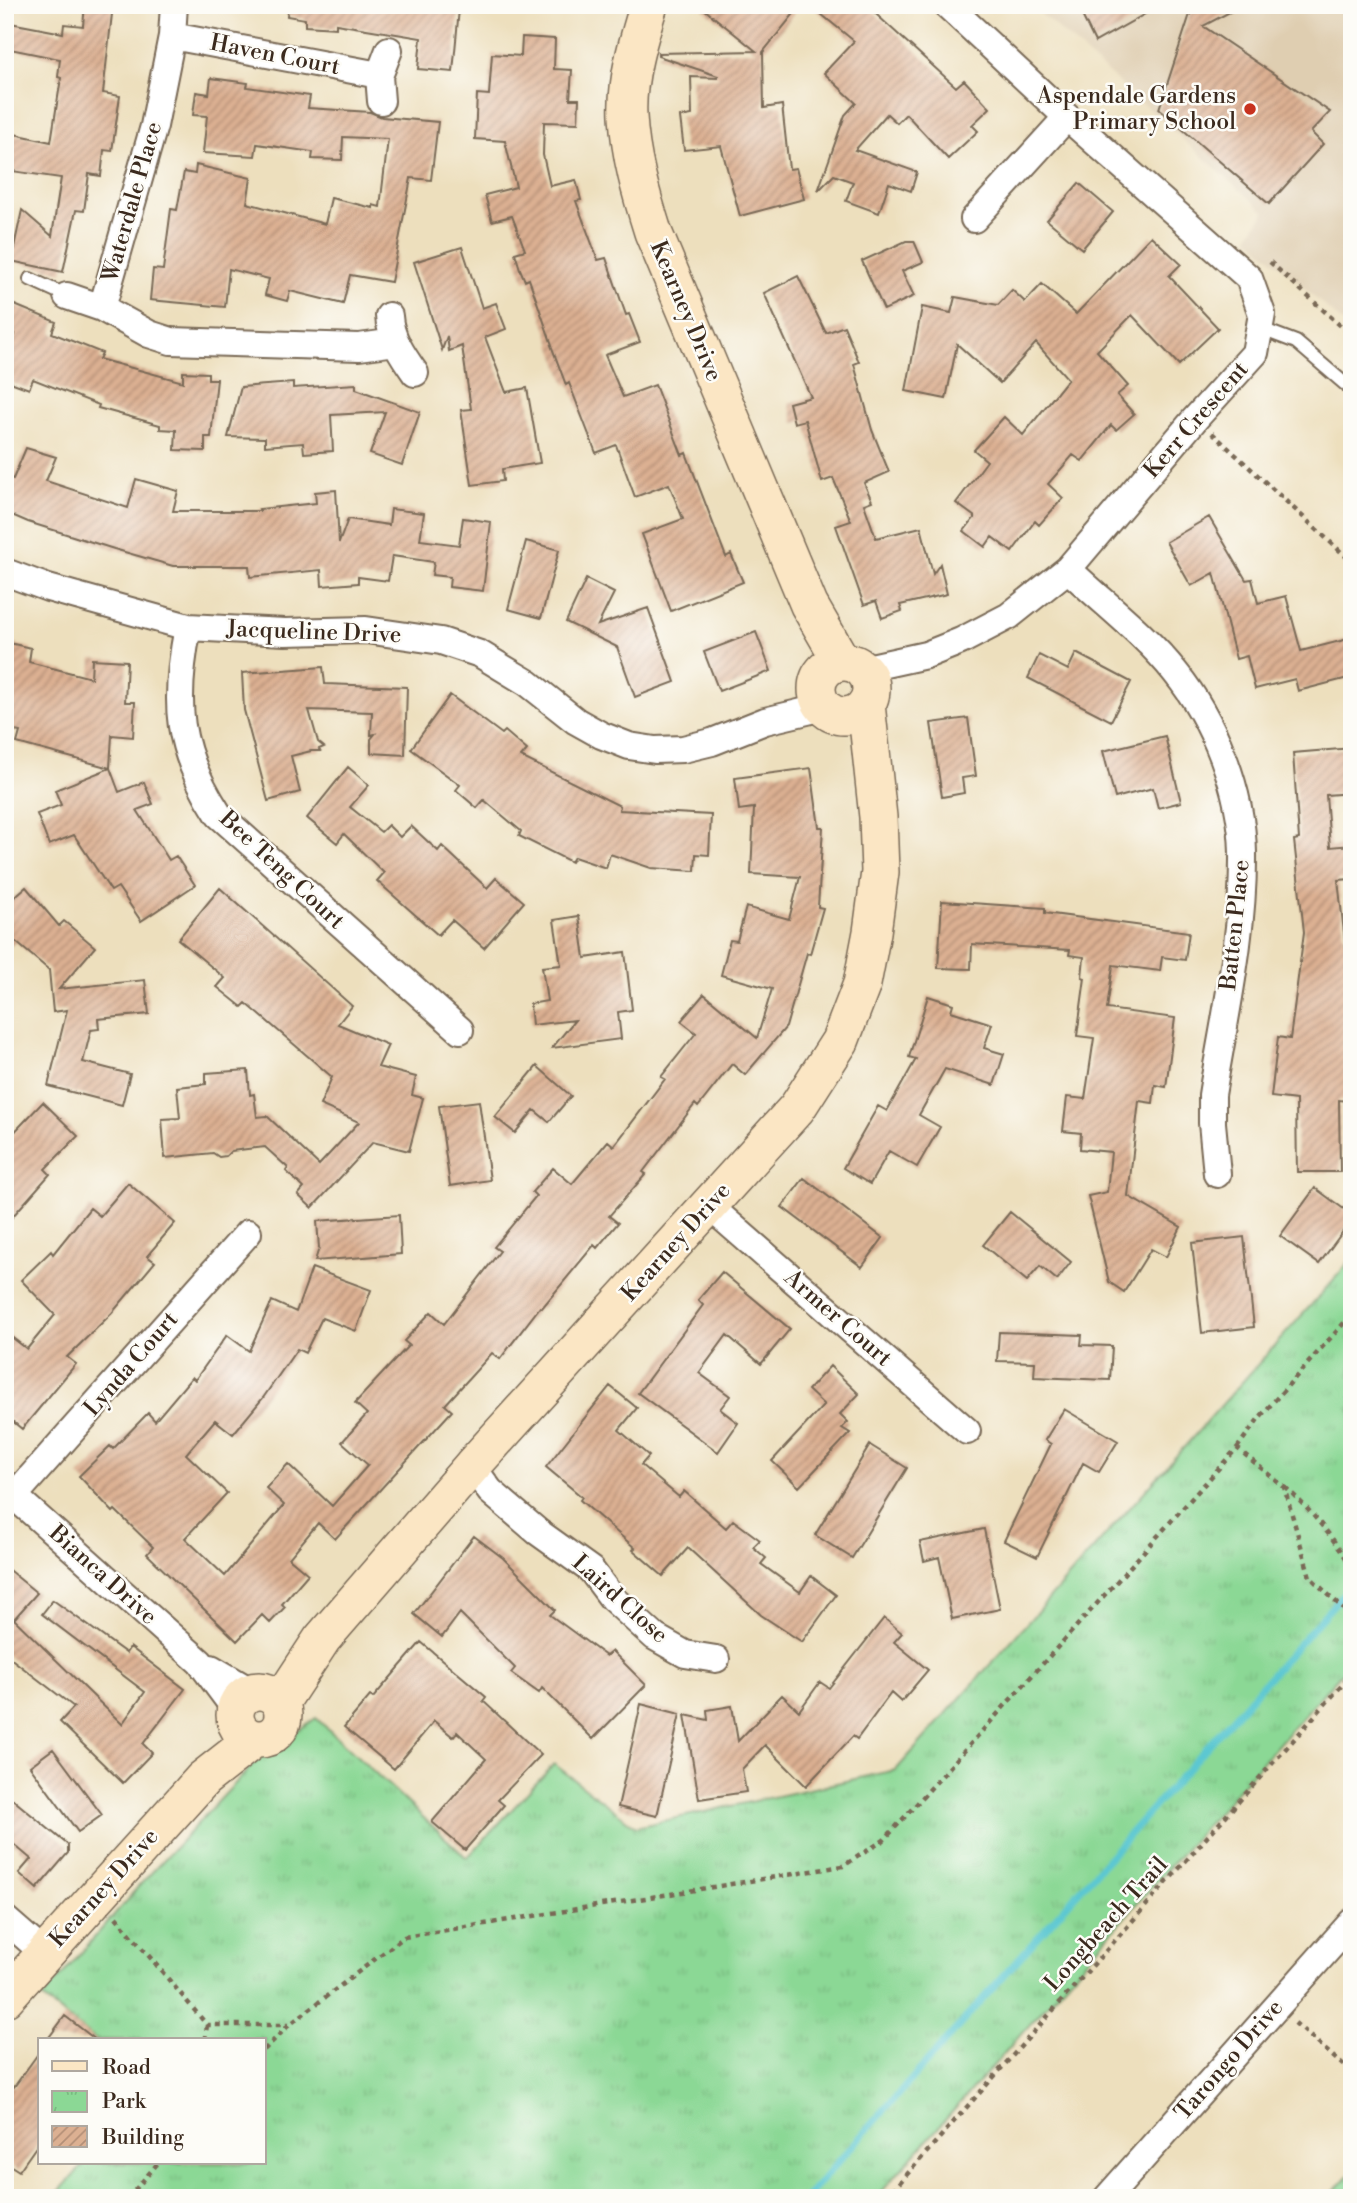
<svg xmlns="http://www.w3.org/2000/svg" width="1357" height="2203" font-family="'Libre Bodoni',serif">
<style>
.built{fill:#dfceb1}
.park{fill:url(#park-tufts);stroke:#63815a;stroke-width:2}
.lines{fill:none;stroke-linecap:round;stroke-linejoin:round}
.stream{stroke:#5bc7d2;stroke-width:7}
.building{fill:url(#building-hatch)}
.lane-casing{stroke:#796956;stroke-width:16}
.street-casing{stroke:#796956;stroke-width:30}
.secondary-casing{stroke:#796956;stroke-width:40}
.path{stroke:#796956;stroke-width:4.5;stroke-dasharray:5 5;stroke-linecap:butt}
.lane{stroke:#fff;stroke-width:12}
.street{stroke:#fff;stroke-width:26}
.secondary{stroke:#fbe6c4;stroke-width:37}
.poi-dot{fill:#c8321e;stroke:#fdfcf7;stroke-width:2.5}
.labels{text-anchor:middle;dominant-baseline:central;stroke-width:5;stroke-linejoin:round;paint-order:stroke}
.street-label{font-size:23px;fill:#3b2a1e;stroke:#fdfcf7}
.poi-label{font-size:23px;fill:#3b2a1e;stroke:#fdfcf7;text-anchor:end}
</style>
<defs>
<pattern id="park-tufts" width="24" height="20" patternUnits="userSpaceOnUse" patternTransform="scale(1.75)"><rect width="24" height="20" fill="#8bd895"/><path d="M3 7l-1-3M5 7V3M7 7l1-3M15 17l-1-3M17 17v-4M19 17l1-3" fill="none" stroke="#79ba80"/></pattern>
<pattern id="building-hatch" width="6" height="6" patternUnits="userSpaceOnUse" patternTransform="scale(1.75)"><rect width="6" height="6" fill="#dcb092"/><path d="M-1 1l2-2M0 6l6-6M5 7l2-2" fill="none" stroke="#b48f77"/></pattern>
</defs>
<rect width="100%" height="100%" fill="#fdfcf7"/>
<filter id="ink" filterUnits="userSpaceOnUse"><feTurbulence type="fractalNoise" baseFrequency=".0143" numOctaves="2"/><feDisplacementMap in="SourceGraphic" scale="14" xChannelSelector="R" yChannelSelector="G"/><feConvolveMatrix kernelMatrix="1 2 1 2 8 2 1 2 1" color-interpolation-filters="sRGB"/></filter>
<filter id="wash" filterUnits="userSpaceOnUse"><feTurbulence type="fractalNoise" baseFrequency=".00686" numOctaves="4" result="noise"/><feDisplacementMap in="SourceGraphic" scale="28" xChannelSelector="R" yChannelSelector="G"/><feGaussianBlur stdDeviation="1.57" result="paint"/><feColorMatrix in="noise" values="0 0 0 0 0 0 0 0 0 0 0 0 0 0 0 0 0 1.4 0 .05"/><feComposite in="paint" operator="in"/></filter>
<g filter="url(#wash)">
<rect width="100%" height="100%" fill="#eddfbd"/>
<path class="built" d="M1031,5H1352V331L1248,237L1265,212Z"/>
<path class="park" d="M1352,1259V1661L876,2198H53L85,2163H264V2040H96L42,1998L138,1887L261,1756L316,1718L467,1858L554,1764L636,1827L896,1770Z
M1352,2172V2198H1328Z"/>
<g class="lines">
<path class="stream" d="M806,2198L1352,1584"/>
</g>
<g id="blocks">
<path class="building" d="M85,5H113L103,93L120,96L112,151L104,150L101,176L89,174L84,211L76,210L63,272L11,261L22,210L52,236L61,178L5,170V132L51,142L61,78L58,77L60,59L5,48V22L63,33L64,24L83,26Z
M288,5H410L459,9L453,72L418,69L421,38L336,24V28L305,26V19L287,16Z
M699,5H801L763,52L764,108L782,105L789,169L796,168L804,199L740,216L721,146L684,150L680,117L692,115L691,77L718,78V76L658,56V53L756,51Z
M810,5H866L956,87L964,80L990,108L972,125L978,131L948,159L906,114L897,123L887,114L855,150L917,172L911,191L889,183L879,213L846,201L853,182L834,175L818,191L845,115L856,103L824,73L854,41Z
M1077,5H1161L1095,42Z
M1193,5H1243L1203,26L1330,112L1311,132L1323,144L1269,204L1159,109Z
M522,37L555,39L554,69L572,70L570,99H579L578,123L544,122L543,155L550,186L576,180L581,200L576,201L598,260L606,258L626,315L629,314L640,342L605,355L623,397L655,385L682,455L686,453L726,557L731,554L743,582L671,611L642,534L683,519L669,484L635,497L616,445L596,453L569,383L566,385L551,345H552L529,279L525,281L520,269L515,253L525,250L512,216L492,221L485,195L516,187L505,141L475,139L477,94L489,95L492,54L521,56Z
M211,78L248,83L247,87L310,96L308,108L370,112L382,117L438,122L431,180L411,178L391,282L350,275L343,304L290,291L287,301L265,295L269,279L229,269L225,307L150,300L153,269L163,270L171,209L177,210L184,172L195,174L196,165L251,178L247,203L325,224L331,198L373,208V205L380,207L388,139L343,137L342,160L312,159L313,152L257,144L255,156L203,153L207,116L193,115L196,92L209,94Z
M1079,183L1113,212L1082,249L1047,220Z
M1151,236L1181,264L1169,276L1218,328L1179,365L1132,315L1097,351L1128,386L1117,395L1134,414L1116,430L1111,425L1082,461L1073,455L1048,484L1063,498L1039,525L1035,521L1012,552L992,537L985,547L964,531L975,517L956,503L987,461L974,450L1004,417L1023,435L1068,379L1036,343L1000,383L957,344L946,399L906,391L922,307L951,313L955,297L998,305L1012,290L1025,302L1042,284L1076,314Z
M906,241H914L923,262L902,271L914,296L884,310L862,261Z
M462,247L482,308L496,303L506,329L485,337L506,392L527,388L540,463L502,469L503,481L472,485L461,410L471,409L462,346L449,351L447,336L442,350L414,262Z
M798,276L826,333L844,326L859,362L854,364L872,430L889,472L864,483L872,501L864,504L876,538L921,527L933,574L940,564L947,594L900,605L902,611L882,618L876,601L864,605L836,526L851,521L833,478L822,482L805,420L794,423L789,403L811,397L764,293Z
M5,301L56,322L52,333L102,353L99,359L183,382V372L208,373V379H217L211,437H205V451L175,450L176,430L160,429V425L98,408L99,405L33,379L29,389L5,380V358L15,334L5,330Z
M293,383V388L356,384V389L420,412L402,465L370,454L385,412L331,415L333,451L304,453L303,443L265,446V438L228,437L241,387Z
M26,448L56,457L46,481L128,508L136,479L178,491L173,511H260L259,509L316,503L315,492L336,490L339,543L348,519L389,525L391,509L424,513L420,540L459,545L463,518L491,522L483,591L449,587L450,577L432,575L434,562L392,556L388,581L358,577V583L322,586L321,570L250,577L249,566H173L114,549L28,522L5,512V476L13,479Z
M1209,517L1246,580L1252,579L1258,603L1286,596L1301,651L1352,638V677L1298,691L1295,679L1255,689L1247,656L1236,659L1214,573L1191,586L1166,542Z
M526,541L559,550L541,618L508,609Z
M586,579L614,593L598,625L648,608L675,682L635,697L617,647L566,622Z
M756,632L771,671L719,691L704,652Z
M5,642L31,648L29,662L91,678L92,659L127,661L125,702H135L133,737L112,735L110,768L17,743L20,732L5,729Z
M1076,653L1131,682L1111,721L1028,678L1039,655L1068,670Z
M323,667L325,684L407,687L405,755L371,753V739L375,734L371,735L372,712L309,710L318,742L324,747L319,749L320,751H311L291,756L300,792L268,801L244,710L242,673Z
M450,695L502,734L505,731L527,750L521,757L620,806L619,810L711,815L709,855L696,854L695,871L651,868L610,854L606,868L574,857L571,862L519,836L521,831L484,800L477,808L456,790L460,785L411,749Z
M968,718L976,776L962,778L964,793L942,797L931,723Z
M1165,736L1181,802L1158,808L1153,788L1115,798L1103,751Z
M1352,748V793L1326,795L1330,847L1352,845V879L1338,880L1347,959H1352V1084L1348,1101L1339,1100L1340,1172H1297L1296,1100L1271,1097L1278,1037L1290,1039L1304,932L1294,840L1299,839L1293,753Z
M348,767L369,785L350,807L381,832L388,825L400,837L411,826L438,851L442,846L487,888L496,878L524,902L484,948L452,920L438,935L377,881L384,873L344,834L337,843L307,818Z
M110,768L119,792L144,782L153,804L137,810L169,860L176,856L195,885L141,921L118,887L111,891L74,835L49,845L37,814L61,805L55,790Z
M811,768L819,827H823L818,907L823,908L810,954L807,953L786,1027L745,1075L732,1064L698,1107L695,1104L643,1172L646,1174L609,1216L618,1223L597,1248L594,1245L542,1308L540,1307L500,1359L492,1353L445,1405L452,1411L335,1539L318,1523L289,1558L308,1574L282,1604L285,1607L270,1623L262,1615L237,1641L147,1554L153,1547L115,1510L113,1512L79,1476L110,1446L113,1449L148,1413L155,1421L192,1377L195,1380L227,1335L249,1351L272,1301L296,1312L312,1268L371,1290L356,1331L322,1318L305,1353L297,1349L263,1398L233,1434L215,1420L186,1454L227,1493L185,1538L225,1576L284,1505L266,1488L288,1464L332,1506L368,1465L342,1442L367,1414L355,1403L409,1345L404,1341L431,1312L444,1324L500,1251L494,1247L536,1196L532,1192L553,1168L572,1184L608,1141L614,1146L665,1079L661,1077L696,1033L681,1021L704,994L757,1038L772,989L721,975L730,940L737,941L746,907L789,919L800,877L751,874L754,808L739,810L735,778Z
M26,887L59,926L64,921L95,947L59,989L145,980L149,1014L98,1019L99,1029L91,1030L83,1062L130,1074L122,1105L48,1086L67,1010L53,1012L49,970L16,942L5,950V905Z
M220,888L352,1006L338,1024L388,1045L378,1067L416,1077L412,1095L423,1098L409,1151L373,1142L312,1208L298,1195L304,1188L286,1171L288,1168L265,1147L231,1151L226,1156L219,1157L213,1153L165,1158L162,1119L180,1118L177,1087L206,1084V1073L248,1070L250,1095L254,1094L257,1117L267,1116L319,1165L359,1122L320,1105L332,1077L246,1003L242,1007L217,987L225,978L178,939Z
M942,901L1045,908V913L1189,932L1185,960L1162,957L1160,971L1113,965L1107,1009L1175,1018L1166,1087L1155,1085L1153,1103L1139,1101L1128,1196L1181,1227L1166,1257L1151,1249L1124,1292L1109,1282L1088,1196L1107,1192L1111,1152L1080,1149L1081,1133L1063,1131L1067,1097L1085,1099L1094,1038L1077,1036L1085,978L1082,977L1084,957L1069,955L1070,950L972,944L971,969L938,968Z
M579,916L585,958L625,952L632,1010L618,1012L621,1039L552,1048L575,1020L532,1025L530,1004L547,1001L542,967L561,965L554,920Z
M928,996L953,1004L951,1011L992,1024L984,1048L1004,1054L994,1085L945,1069L919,1115L940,1127L917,1167L889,1151L870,1184L843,1168L878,1106L887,1111L916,1059L909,1057Z
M537,1066L571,1096L549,1122L534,1110L515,1133L495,1117Z
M479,1101L490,1180L450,1186L439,1106Z
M43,1102L78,1136L45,1169L50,1174L5,1225V1142Z
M804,1178L883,1238L862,1267L782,1207Z
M128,1183L175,1223L147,1256L155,1262L112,1313L67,1357L76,1364L22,1429L5,1415V1332L27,1349L55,1315L21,1280L51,1251L53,1254L90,1208L100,1216Z
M1315,1188L1352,1215V1219L1319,1264L1280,1236Z
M1010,1212L1071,1262L1057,1280L1040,1266L1027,1281L983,1245Z
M399,1215L401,1254L315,1261L319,1248L317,1221Z
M1244,1237L1254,1327L1202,1333L1192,1243Z
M722,1272L790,1329L761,1364L727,1335L699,1373L730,1396L720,1409L738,1423L718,1452L638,1393L703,1305L698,1300Z
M999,1332L1082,1335L1081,1345L1112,1346L1110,1380L1034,1377L1035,1362L997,1361Z
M830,1366L859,1394L840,1414L848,1422L842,1428L850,1433L799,1487L772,1461L824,1405L808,1390Z
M610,1386L637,1408L619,1430L649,1456L641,1465L679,1497L684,1491L726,1528L733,1520L760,1540L753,1547L766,1558L761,1564L800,1592L811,1576L836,1595L802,1642L761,1615L688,1548L663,1576L633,1550L635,1548L580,1500L582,1497L546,1467Z
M1064,1409L1118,1441L1099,1472L1083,1463L1037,1557L1004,1541L1051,1444L1045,1440Z
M870,1445L907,1468L852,1558L815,1535Z
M984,1529L1000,1609L952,1619L939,1557L924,1561L920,1542Z
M474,1536L503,1558L555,1610L550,1615L606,1656L612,1651L646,1685L593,1739L542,1688L539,1693L511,1673L515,1668L460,1613L442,1637L414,1614Z
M5,1567L37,1593L14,1619L122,1724L145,1692L42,1614L53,1600L126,1653L130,1647L185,1689L143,1744L152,1753L123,1783L60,1722L74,1707L5,1654Z
M884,1618L902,1633L894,1642L928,1670L901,1702L891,1693L857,1739L853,1736L806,1786L765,1745L742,1769L746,1792L699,1799L685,1715L708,1720L707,1710L732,1706L738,1741L782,1695L799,1711L820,1682L829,1688Z
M421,1642L486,1697L483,1701L541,1755L498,1800L504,1805L465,1850L432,1822L486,1759L457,1732L453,1737L434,1721L394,1769L344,1727L370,1696L373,1698Z
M641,1704L680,1714L657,1816L618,1807Z
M53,1749L102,1815L78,1832L30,1766Z
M5,1793L68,1845V1853L37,1889L19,1873L31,1859L5,1837Z
M65,2016L96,2040H47Z
M40,2051V2141L19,2171L5,2162V2081L14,2087Z"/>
</g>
</g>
<g filter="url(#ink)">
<use href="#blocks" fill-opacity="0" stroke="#796956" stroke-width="2"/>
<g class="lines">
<g class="lane-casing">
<path id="lane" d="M30,279L67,296
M1259,328L1296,342L1352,390"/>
</g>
<g class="street-casing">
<path id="street" d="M174,5L172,36L154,126L102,308L149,334L171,341L359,347L396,342
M172,36L379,75
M381,101L379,76L389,50
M974,219L1067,117
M67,296L102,308
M389,316C390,337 403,356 415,373
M1068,569C1103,603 1144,633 1175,672C1214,720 1242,791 1243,853C1244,934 1225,1015 1212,1095V1123L1217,1174
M5,572L48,588L188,627L285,632L366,630L441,641L480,654L503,668L528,683L576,721L601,735L629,746L655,750L683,749L712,742L765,721L824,707
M188,627C173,703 176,749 219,815L460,1030
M862,669L926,655L961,641L1009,616L1068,569L1195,419L1255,353L1262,314L1249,278L1067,117L947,5
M709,1206L967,1431
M472,1466L490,1491L538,1532L591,1570L612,1598L655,1637L685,1654L716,1659
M5,1488L200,1662L235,1709
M14,1496L248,1233
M211,1668L252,1692
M5,1919L44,1953
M1107,2198L1352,1922"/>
</g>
<g class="secondary-casing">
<path id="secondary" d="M649,5C638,40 626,80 628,116C630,156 641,194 653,232L809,605L842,662
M817 689a27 27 0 1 1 54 0a27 27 0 1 1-54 0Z
M235 1715a24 24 0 1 1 48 0a24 24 0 1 1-48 0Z
M280,1703L322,1639L472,1466L797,1108L840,1041L862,984L872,932L880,872L878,817L866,704
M5,1998L203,1779L254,1739"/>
</g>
<path class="path" d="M1270,262L1352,336
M1212,433L1352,562
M1237,1448L1259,1418L1352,1314
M1285,1487C1312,1511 1333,1538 1352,1567
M116,1917L207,2025H288
M1295,2023L1352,2073
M205,2040L207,2025
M264,2050L289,2025L404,1937L843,1866L884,1840L1237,1448L1284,1487L1310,1577L1352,1617
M128,2198L158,2163
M886,2198L1352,1674"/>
<use href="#lane" class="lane"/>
<use href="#street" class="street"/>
<use href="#secondary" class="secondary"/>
</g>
</g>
<circle class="poi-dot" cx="1250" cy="109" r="7"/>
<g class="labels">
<g class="street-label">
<text transform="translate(275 55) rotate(11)">Haven Court</text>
<text transform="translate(132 202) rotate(-74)">Waterdale Place</text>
<text transform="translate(686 311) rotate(67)">Kearney Drive</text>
<text transform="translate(1196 420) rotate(-49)">Kerr Crescent</text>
<text transform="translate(314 632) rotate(2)">Jacqueline Drive</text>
<text transform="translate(282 870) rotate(43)">Bee Teng Court</text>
<text transform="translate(1235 925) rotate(-84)">Batten Place</text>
<text transform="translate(676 1242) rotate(-48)">Kearney Drive</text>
<text transform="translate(838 1318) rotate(41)">Armer Court</text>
<text transform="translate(131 1364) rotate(-49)">Lynda Court</text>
<text transform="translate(103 1575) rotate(42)">Bianca Drive</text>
<text transform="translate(620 1599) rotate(42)">Laird Close</text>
<text transform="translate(104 1888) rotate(-48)">Kearney Drive</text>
<text transform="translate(1106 1924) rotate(-48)">Longbeach Trail</text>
<text transform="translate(1229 2060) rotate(-49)">Tarongo Drive</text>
</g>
<g class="poi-label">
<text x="1236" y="96">Aspendale Gardens<tspan x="1236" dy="26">Primary School</tspan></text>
</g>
</g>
<rect width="1357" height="2203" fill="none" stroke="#fdfcf7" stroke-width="28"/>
<rect x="38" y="2038" width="228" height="126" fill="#fdfcf7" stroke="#afa8a0" stroke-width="2"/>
<rect x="52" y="2061" width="35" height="10" fill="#fbe6c4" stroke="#afa8a0" stroke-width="2"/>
<text x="102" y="2074" font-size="21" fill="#3b2a1e">Road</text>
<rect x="52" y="2091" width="35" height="21" fill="url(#park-tufts)" stroke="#afa8a0" stroke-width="2"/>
<text x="102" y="2108" font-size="21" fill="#3b2a1e">Park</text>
<rect x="52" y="2126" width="35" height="21" fill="url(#building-hatch)" stroke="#afa8a0" stroke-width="2"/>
<text x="102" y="2144" font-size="21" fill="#3b2a1e">Building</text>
</svg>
